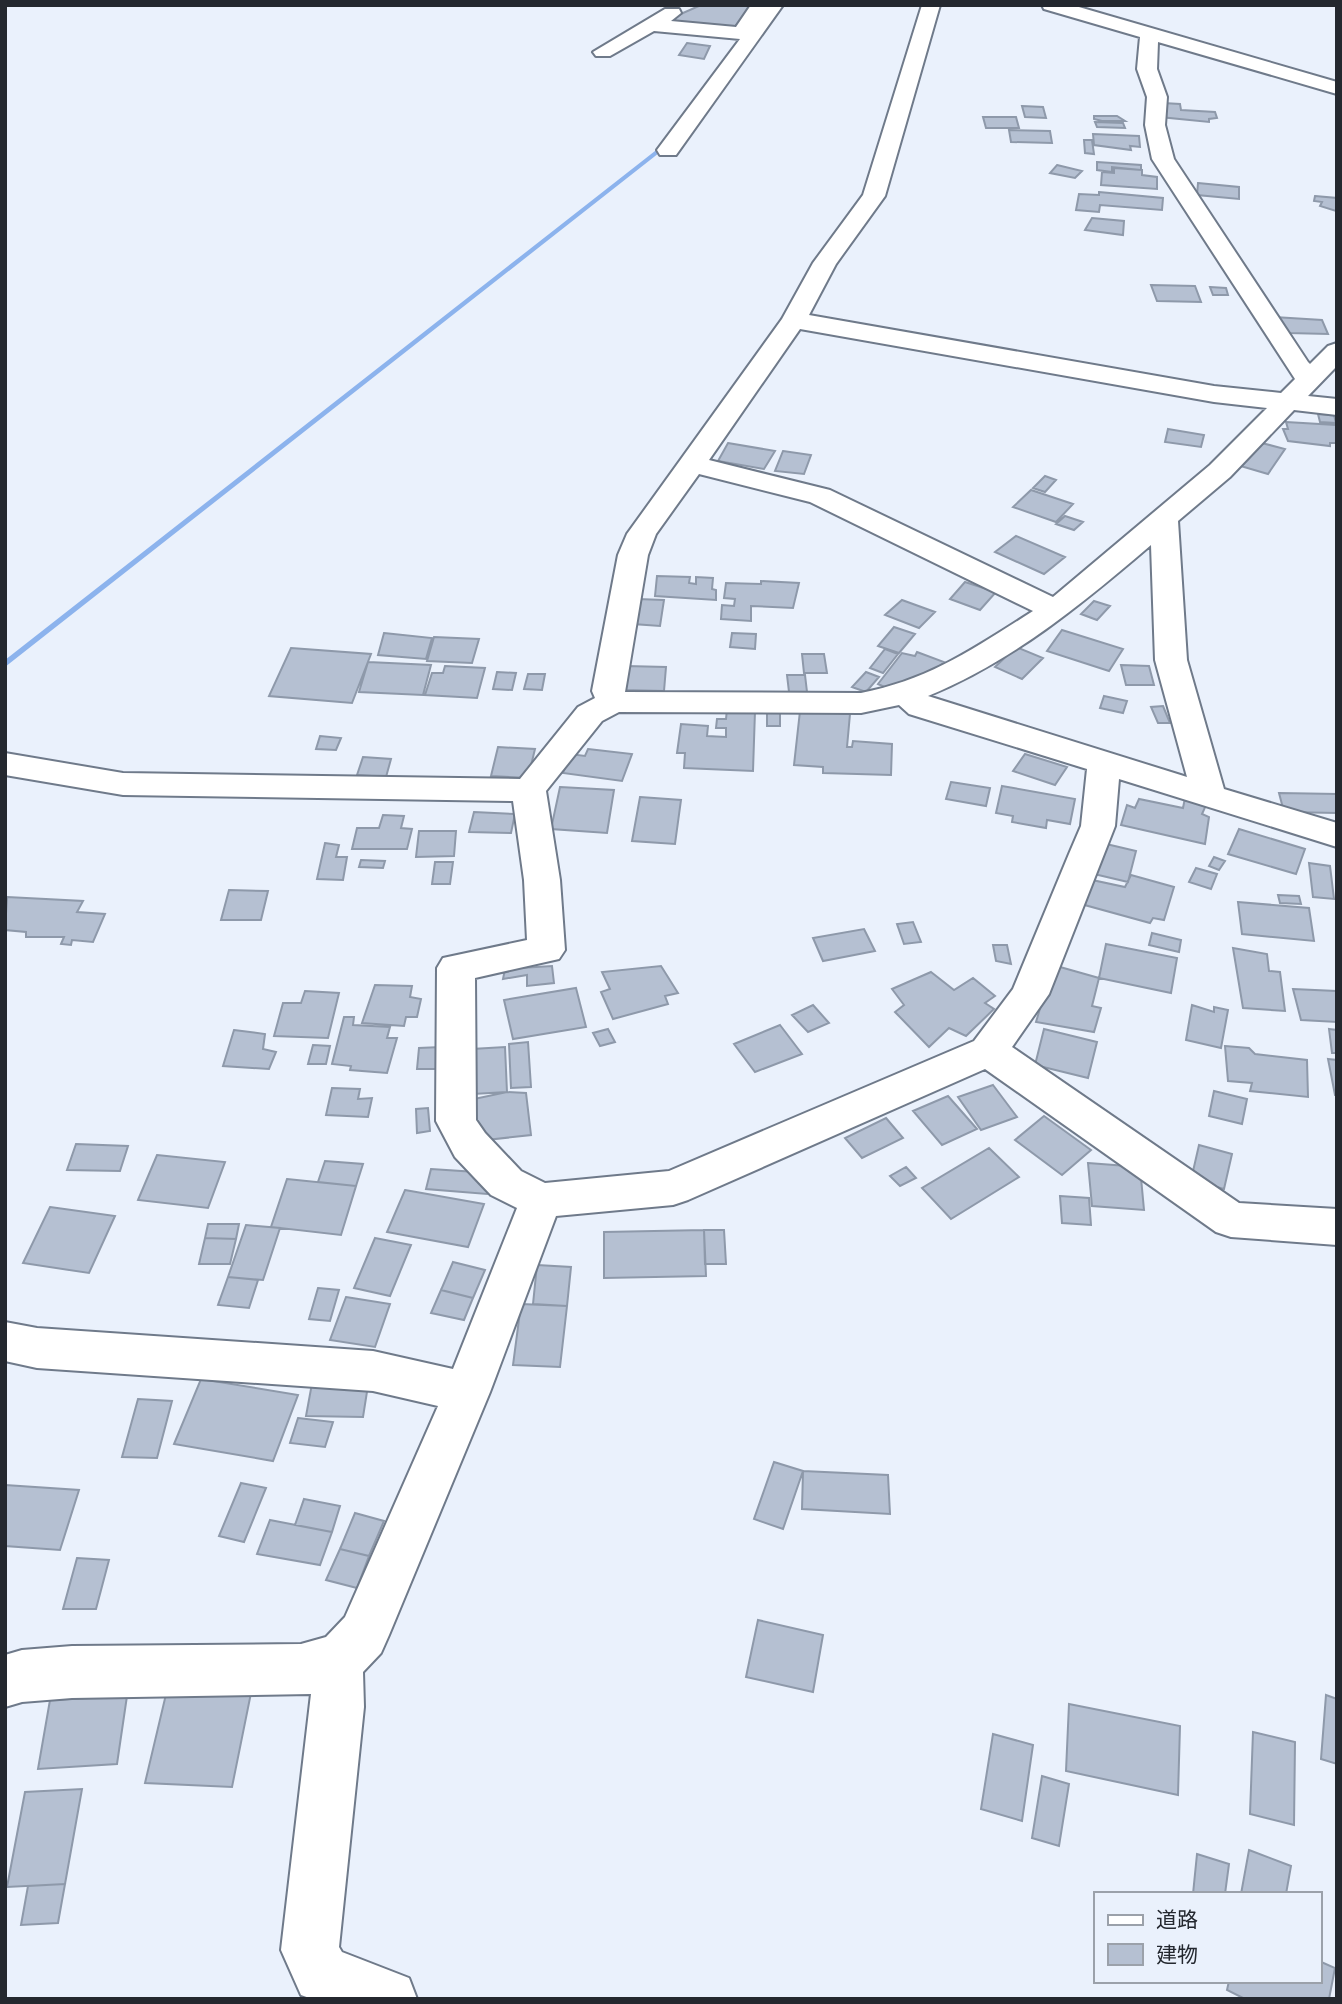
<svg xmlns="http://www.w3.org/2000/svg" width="1342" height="2004" font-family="'Nunito Sans','Noto Sans JP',sans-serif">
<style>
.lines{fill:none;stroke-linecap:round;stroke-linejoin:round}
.stream{fill:#8cb3ed;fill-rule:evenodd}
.building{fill:#b5c0d2;stroke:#8e99aa;stroke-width:2}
.minor-casing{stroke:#6f7a8a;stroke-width:4}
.minor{fill:#fff;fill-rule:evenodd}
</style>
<rect width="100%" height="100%" fill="#eaf1fc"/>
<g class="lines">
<path class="stream" d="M663,141L668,142L659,153L5,667V660L655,151Z"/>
</g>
<path class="building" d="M701,5H753L737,29L665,21Z
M687,43L710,46L704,59L679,55Z
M1163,103L1180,104L1181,110L1215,112L1217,118L1209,119V122L1160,117Z
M1022,106L1043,107L1046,118L1025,117Z
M1094,116H1117L1125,121H1102L1094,119Z
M983,117H1016L1019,128H986Z
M1095,122L1123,123L1125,128L1097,127Z
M1009,130L1050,131L1052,143L1011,142Z
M1093,134L1139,136L1140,147L1130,146L1131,150L1094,145Z
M1084,140H1092L1094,154L1085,153Z
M1097,162L1141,165V170L1112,167V172L1097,170Z
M1057,165L1082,171L1075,178L1050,173Z
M1114,168L1142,170V175L1157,177V189L1101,185L1102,172L1114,173Z
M1198,183L1239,187V199L1197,195Z
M1099,192L1163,198L1162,210L1100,205L1099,212L1076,210L1079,194L1099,195Z
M1315,196L1337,198L1336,211L1320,206L1322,202L1314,201Z
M1092,218L1124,221L1123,235L1085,230Z
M1151,285L1195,286L1201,302L1157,301Z
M1210,287L1226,288L1228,295H1213Z
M1274,317L1322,320L1328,334L1288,333Z
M1318,414L1334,415L1336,423L1320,422Z
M1286,422L1336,425L1337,443H1330V446L1288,441L1283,429H1288Z
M1168,429L1204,435L1201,447L1165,442Z
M1254,441L1285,449L1268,474L1237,465Z
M728,443L775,451L764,469L718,461Z
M783,451L811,455L804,474L775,471Z
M1045,476L1056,480L1045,492L1033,488Z
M1031,490L1073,504L1056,522L1013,507Z
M1065,516L1083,522L1074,530L1056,524Z
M1016,536L1065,557L1044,574L995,552Z
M657,576L690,577L689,583L696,584V577L713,578L712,589L716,590V600L655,596Z
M761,581L799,583L793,608L751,606V621L721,619L722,605L734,606L735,599L724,598L726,583L761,584Z
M965,582L996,592L980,610L950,599Z
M637,599L664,600L660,626L633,624Z
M902,600L935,612L919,628L885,615Z
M1094,601L1110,606L1097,620L1081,614Z
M894,627L915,634L899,653L878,646Z
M1062,630L1123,649L1109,671L1047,651Z
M384,633L432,638L426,659L378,655Z
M732,633L756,634L755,649L730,647Z
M434,637L479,639L472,663L427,661Z
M1016,647L1043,658L1022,679L995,667Z
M291,648L371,654L352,703L269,696Z
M885,649L898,654L883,673L870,668Z
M917,652L944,662L929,676L889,689L878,684L902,653L915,656Z
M802,654H824L827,673H804Z
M368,662L431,665L423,695L359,692Z
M1121,665L1149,666L1154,685H1126Z
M445,666L485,668L477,698L425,695L432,673H443Z
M626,666L666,667L664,691L623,690Z
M497,672L516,673L512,690L493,689Z
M866,672L879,677L866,692L852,687Z
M528,674H545L542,690L524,689Z
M787,675H805L807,692H789Z
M1104,696L1127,701L1123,713L1100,708Z
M1163,706L1170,723H1158L1151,707Z
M727,709L755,711L753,771L684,768L685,753H677L681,724L708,726L707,736L726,737V728H716L717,719H726Z
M767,711H780V726H767Z
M800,711L850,714L847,747H852L853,741L892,744L891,775L823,773V767L794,765Z
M320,736L341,738L336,750L316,749Z
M498,747L535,749L528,778L491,776Z
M588,749L632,754L622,781L563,773L570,754L585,756Z
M1025,754L1067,767L1055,785L1013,771Z
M363,757L391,759L386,777L357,775Z
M951,782L990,788L986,806L946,799Z
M1002,786L1075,799L1070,824L1047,820L1046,828L1012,822L1013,816L996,813Z
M560,787L614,790L607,833L551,829Z
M1279,793L1337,794V813L1284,812Z
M640,797L681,800L675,844L632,841Z
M1185,798L1207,803L1202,814L1209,817L1205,844L1121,825L1127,805L1135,808L1139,799L1183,808Z
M474,812L515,814L511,833L469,832Z
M383,815L404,816L401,828L412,829L407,849H352L357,828H379Z
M1239,829L1305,849L1296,874L1228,854Z
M419,831H456L454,856L416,857Z
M325,843L339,845L336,857H347L343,880L317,879Z
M1102,843L1136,851L1128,882L1094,874Z
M1214,857L1225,861L1219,870L1209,866Z
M361,860L385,861L383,868L359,867Z
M435,862H453L450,884H432Z
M1309,863L1330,866L1334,899L1313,897Z
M1196,868L1217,874L1211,889L1189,882Z
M1131,875L1174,887L1164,920L1153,918L1150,923L1081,904L1092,880L1125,887Z
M229,890L268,891L261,920H221Z
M1278,895L1299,896L1301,904L1280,903Z
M7,897L83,901L77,912L105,914L93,942L72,940L71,945L61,944L64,937H26V932L5,930Z
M1238,902L1309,908L1314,941L1242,934Z
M913,922L921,942L904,944L897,924Z
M864,929L875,951L823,961L813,938Z
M1152,933L1181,940L1179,952L1149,945Z
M1106,944L1177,958L1171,993L1099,978Z
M993,945H1007L1011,964L996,961Z
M1233,948L1267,954L1269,971L1280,972L1285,1011L1243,1008Z
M1053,965L1099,978L1092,1006L1101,1008L1094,1032L1036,1022Z
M552,966L554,983L527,986V975L503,979L505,969Z
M661,966L678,993L665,996L668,1004L613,1019L601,992L610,989L602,972Z
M931,972L954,990L973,978L995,996L985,1003L994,1009L966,1036L949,1028L929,1047L895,1012L904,1005L892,989Z
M375,985L412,986L410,997L421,999L417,1017H406L404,1026L362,1023Z
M576,988L586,1027L513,1039L504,1000Z
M1293,989L1336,991L1337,1022L1301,1020Z
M305,991L339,993L328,1038L274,1036L283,1003H301Z
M813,1005L829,1023L808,1032L792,1015Z
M1192,1005L1214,1012V1007L1228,1010L1221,1048L1186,1040Z
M344,1017H354L353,1025L390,1027L387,1038H397L387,1073L350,1070L351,1066L332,1064Z
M780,1025L802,1054L755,1072L734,1044Z
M608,1029L615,1042L600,1046L593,1033Z
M1044,1029L1097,1042L1088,1078L1035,1065Z
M1329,1029L1337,1030V1053H1332Z
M234,1030L265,1034L263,1049L276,1052L269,1069L223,1066Z
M528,1042L531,1087L511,1088L509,1044Z
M313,1045L330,1046L326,1064H308Z
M1225,1046L1249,1048L1255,1054L1307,1060L1308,1097L1250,1091L1252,1083L1228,1081Z
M441,1047L439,1069H417L419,1048Z
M505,1047L507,1092L473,1094L472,1049Z
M1328,1059L1337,1060V1095H1335Z
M993,1085L1017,1117L981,1130L958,1097Z
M332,1088L360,1089L358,1099L372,1098L368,1117L326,1115Z
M1214,1091L1247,1099L1242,1124L1209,1116Z
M507,1092L526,1093L531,1135L478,1141L474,1099Z
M948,1096L977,1129L942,1145L913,1111Z
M428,1108L430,1131L417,1133L416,1109Z
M1044,1116L1091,1150L1062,1175L1015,1140Z
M886,1118L903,1138L862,1158L845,1138Z
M76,1144L128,1146L120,1171L67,1170Z
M1199,1145L1232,1154L1224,1189L1191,1180Z
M989,1148L1019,1177L951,1219L922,1188Z
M157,1155L225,1162L208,1208L138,1200Z
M325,1161L363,1164L356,1186L318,1182Z
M1088,1163L1140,1167L1144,1210L1092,1206Z
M906,1167L916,1178L900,1186L890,1176Z
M431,1169L491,1173L487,1194L426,1189Z
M287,1179L356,1186L341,1235L271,1227Z
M405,1190L484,1204L468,1247L387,1232Z
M1060,1196L1089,1198L1091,1225L1062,1223Z
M50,1207L115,1216L89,1273L23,1263Z
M208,1224H239L236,1239L205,1238Z
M246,1225L280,1228L263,1280L228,1277Z
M704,1230H724L726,1264H705Z
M704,1230L706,1276L604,1278V1232Z
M205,1238L236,1239L230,1264H199Z
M375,1238L411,1245L390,1296L354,1288Z
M453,1262L485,1270L473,1298L441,1290Z
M537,1265L571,1267L567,1306L533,1304Z
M228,1277L258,1280L249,1308L218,1305Z
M318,1288L339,1290L330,1321L309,1319Z
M441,1290L473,1298L464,1320L431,1313Z
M346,1297L390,1304L375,1347L330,1340Z
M521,1304L567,1306L560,1367L513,1365Z
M313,1378L369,1379L363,1417L306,1416Z
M201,1379L298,1395L273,1461L174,1444Z
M138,1399L172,1401L157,1458L122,1457Z
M298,1418L333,1422L325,1447L290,1443Z
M774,1462L803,1471L783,1529L754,1519Z
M803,1471L888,1475L890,1514L802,1509Z
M241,1483L266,1488L244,1542L219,1536Z
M5,1485L79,1490L60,1550L5,1546Z
M304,1499L340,1506L332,1532L295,1525Z
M355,1513L384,1521L369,1556L340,1549Z
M270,1520L332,1532L320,1565L257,1554Z
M340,1549L369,1556L357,1588L326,1580Z
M77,1558L109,1560L96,1609H63Z
M758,1620L823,1635L813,1692L746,1677Z
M167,1690L251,1693L232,1787L145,1783Z
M1326,1695L1337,1699V1764L1321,1759Z
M127,1696L117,1764L38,1769L50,1700Z
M1069,1704L1180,1726L1178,1795L1066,1771Z
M1253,1732L1295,1742L1294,1825L1250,1814Z
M993,1734L1033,1745L1022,1821L981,1809Z
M1042,1776L1069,1784L1059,1846L1032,1838Z
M82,1789L65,1884L7,1887L25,1792Z
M1249,1850L1291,1866L1286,1894H1241Z
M1197,1854L1229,1864L1225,1894H1193Z
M65,1884L58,1923L21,1925L28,1886Z
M1319,1961L1335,1968L1329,1999H1245L1227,1990L1229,1981H1319Z"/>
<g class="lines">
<g class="minor-casing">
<path id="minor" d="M751,5H783L676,155H660L657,150L740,39L654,31L610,56H596L593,52L665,9H679L681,13L671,21L736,27Z
M922,5H940L885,196L836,264L809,315L1214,386L1281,393L1295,379L1152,159L1145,125L1147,97L1137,69L1140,37L1044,9L1042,5H1072L1337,82V94L1158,42L1157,69L1167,97L1165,125L1174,159L1308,362L1310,364L1328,346L1337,343V366L1308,396L1337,399V415L1294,410L1230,477L1178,521L1187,660L1224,789L1337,823V847L1119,779L1115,826L1049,994L1012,1047L1239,1203L1337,1209V1245L1231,1237L1216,1232L985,1069L688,1200L673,1205L556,1216L490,1392L389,1635L381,1653L363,1672L364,1707L339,1947L342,1952L409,1978L417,1999H312L301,1995L281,1950L311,1694L72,1698L22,1702L5,1707V1655L22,1650L72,1646L301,1644L326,1637L345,1617L438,1406L373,1391L37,1368L5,1361V1322L37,1328L373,1351L453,1369L517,1208L491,1195L455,1157L436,1121L437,968L443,958L527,940L524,880L513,801L123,795L5,775V753L123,773L520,779L578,707L595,698L592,691L618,555L627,534L782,319L813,263L863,195ZM800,329L1214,402L1267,408L1210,465L1053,597L830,490L709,460ZM699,474L810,502L1033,611C975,648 929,680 861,693L625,692L648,555L656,534ZM1151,545L1155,660L1187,777L928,696C1013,661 1082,604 1151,545ZM899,705L909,714L1087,769L1081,826L1069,854L1013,989L974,1041L669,1171L545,1183L521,1171L485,1133L476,1120L475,978L559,959L565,950L560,880L546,791L602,721L619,712L861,713Z"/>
</g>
<use href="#minor" class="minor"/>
</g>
<rect width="1342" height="2004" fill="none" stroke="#24282f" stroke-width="14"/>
<rect x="1094" y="1892" width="228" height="91" fill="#eaf1fc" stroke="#9ba1aa" stroke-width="2"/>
<rect x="1108" y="1915" width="35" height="10" fill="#ffffff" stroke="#9ba1aa" stroke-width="2"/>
<text x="1156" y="1927" font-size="21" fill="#24282f">道路</text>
<rect x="1108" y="1944" width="35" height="21" fill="#b5c0d2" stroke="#9ba1aa" stroke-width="2"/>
<text x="1156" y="1962" font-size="21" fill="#24282f">建物</text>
</svg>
